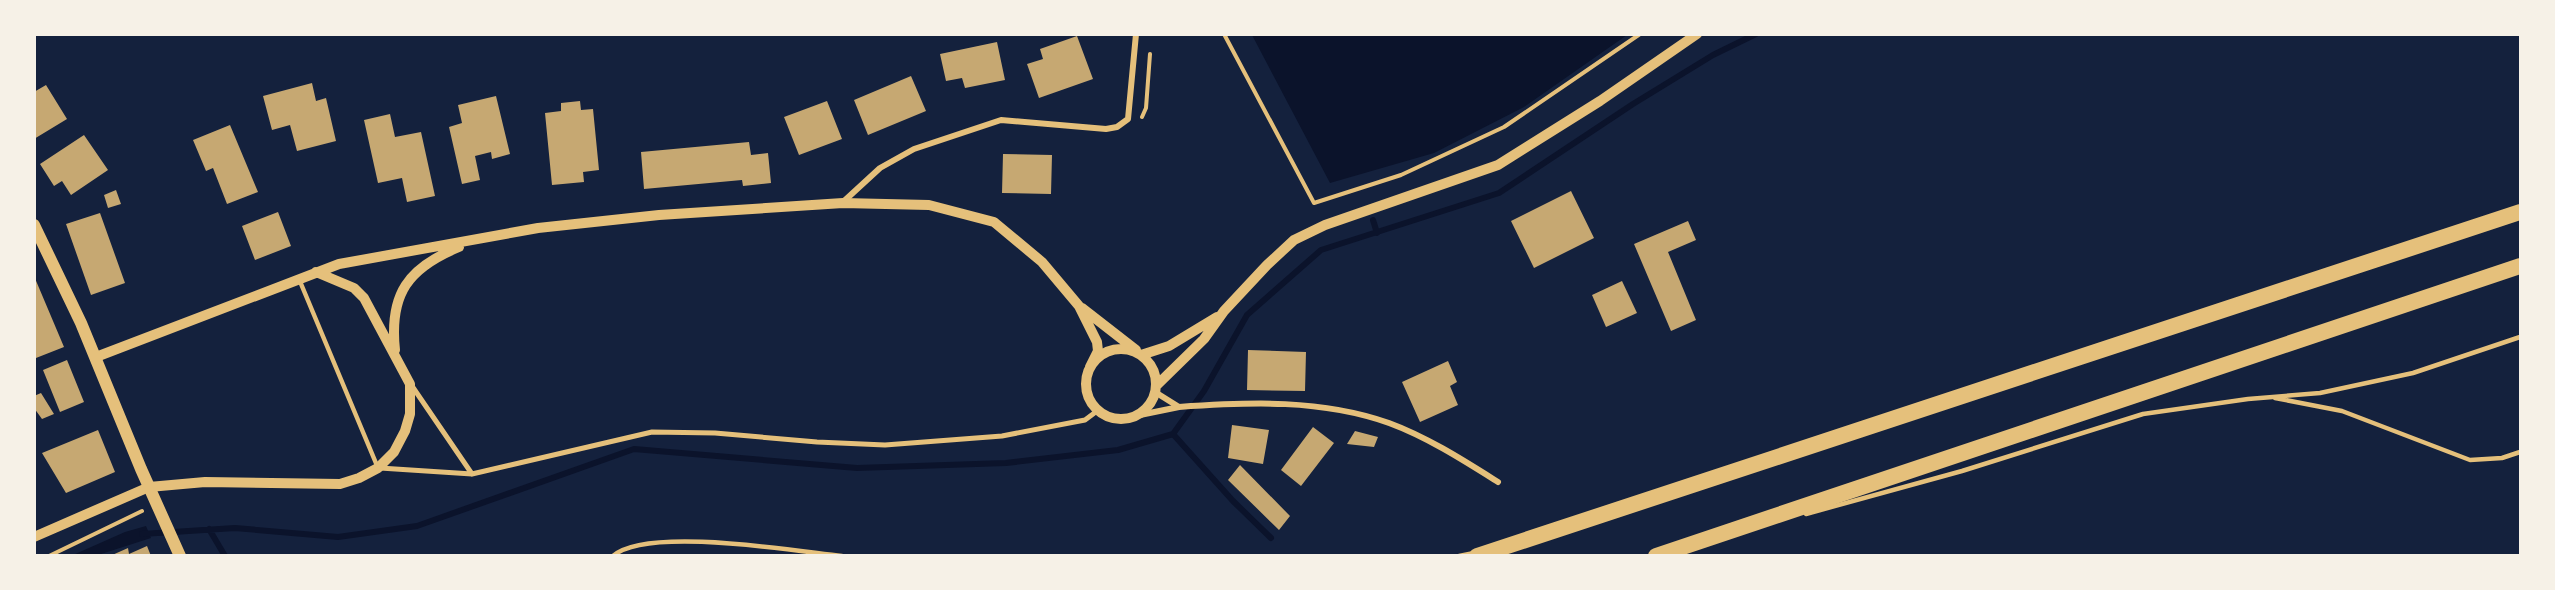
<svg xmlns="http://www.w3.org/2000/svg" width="2555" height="590" font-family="Mulish,sans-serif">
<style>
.water{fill:#0b132b}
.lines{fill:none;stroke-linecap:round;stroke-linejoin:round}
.stream{stroke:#0b132b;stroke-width:6}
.building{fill:#c6a872}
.path{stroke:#e5c07b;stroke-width:4}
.service{stroke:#e5c07b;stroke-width:4.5}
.pedestrian{stroke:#e5c07b;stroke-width:5}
.minor{stroke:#e5c07b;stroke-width:6}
.tertiary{stroke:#e5c07b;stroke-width:10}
.secondary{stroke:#e5c07b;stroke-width:12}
.motorway{stroke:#e5c07b;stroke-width:16}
</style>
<rect width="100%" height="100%" fill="#14213d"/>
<path class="water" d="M1252,35H1627L1524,107L1434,153L1330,183Z
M146,526L151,538L98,555H73L125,532Z"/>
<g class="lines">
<path class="stream" d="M1373,220L1377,233
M1173,434L1233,501L1271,538
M209,529L225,556
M142,534L235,528L338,537L417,526L634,449L857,468L1006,463L1118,450L1173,434L1204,391L1247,315L1321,250L1499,193L1633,104L1713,55L1756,34"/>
</g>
<path class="building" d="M1077,36L1093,79L1039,98L1027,64L1043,59L1040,49Z
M997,42L1005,80L965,88L962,78L946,81L940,54Z
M911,76L926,111L868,135L854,100Z
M312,83L316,101L326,98L336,141L297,151L290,125L272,130L263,96Z
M46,85L67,119L34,139V92Z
M496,96L510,154L492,159L491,152L475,156L480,180L462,184L449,127L462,123L458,105Z
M580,101L581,110L593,109L599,170L583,172L584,182L552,185L545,113L561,111V103Z
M827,101L842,139L799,155L784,117Z
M390,114L395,137L421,132L435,196L407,202L402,178L378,183L364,120Z
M230,125L258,192L227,204L213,168L206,171L193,140Z
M84,135L108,170L71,195L62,181L54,186L40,164Z
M749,142L751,155L768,153L771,183L743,186L742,180L644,189L641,152Z
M1003,154L1052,155L1051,194L1002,193Z
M116,190L121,204L108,208L104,195Z
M1571,191L1594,238L1534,268L1511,221Z
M278,212L291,246L255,260L242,226Z
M100,213L125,283L91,295L66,224Z
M1688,221L1696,240L1668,252L1696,320L1671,331L1634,244Z
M34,276L64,347L36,358L34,354Z
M1622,281L1637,313L1606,327L1592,295Z
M1248,350L1306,352L1305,391L1247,390Z
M67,360L84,402L60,412L43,370Z
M1448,361L1457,382L1450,386L1458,405L1420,422L1402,382Z
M41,393L54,414L42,419L34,408V396Z
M1232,425L1269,430L1263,464L1228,458Z
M1313,427L1334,443L1301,486L1281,470Z
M98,430L115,472L66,493L42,453Z
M1355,431L1378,437L1374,447L1347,444Z
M1240,465L1290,516L1279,530L1228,480Z
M147,546L151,556H110L128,548L129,554Z"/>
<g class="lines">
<path class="path" d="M1224,34L1314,203L1401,175L1504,127L1640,34
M1142,117L1146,108L1150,54
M49,556L142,511"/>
<path class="service" d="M299,279L378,468
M2275,398L2342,411L2470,460L2502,458L2520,452
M1806,514L1962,471L2143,414L2248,399L2320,393L2413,373L2520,337
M613,556C647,526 795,551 842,556
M1459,556L1474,553"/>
<path class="pedestrian" d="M412,386L472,474
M380,468L472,474L652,432L715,433L817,442L885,445L1002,436L1085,420L1097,411"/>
<path class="minor" d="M843,202L880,168L914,149L1001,120L1106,129L1117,127L1128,119L1136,34
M1179,407C1250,402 1321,399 1389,423C1427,437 1463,460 1498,482
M1135,416L1179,407L1155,392"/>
<path class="tertiary" d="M1082,308L1136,350
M1086 384a35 35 0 1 1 70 0a35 35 0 1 1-70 0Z
M395,350C389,294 408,268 459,247
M1141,355L1169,346L1217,317
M96,357L339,264L538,228L659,215L843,203L929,205L994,222L1042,262L1079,306L1097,342L1098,351L1090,367
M1157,385L1204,339L1224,311L1267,265L1294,240L1325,225L1498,165L1600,101L1697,34
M34,537L149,487L205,482L340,484L359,478L378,468L394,452L405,431L410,414V384L364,298L354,288L316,272"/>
<path class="secondary" d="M34,225L81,323L141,469L180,556"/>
<path class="motorway" d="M1477,556L2520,212
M1656,556L2520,266"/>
</g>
<rect width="2555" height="590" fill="none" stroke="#f6f1e7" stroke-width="72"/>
</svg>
